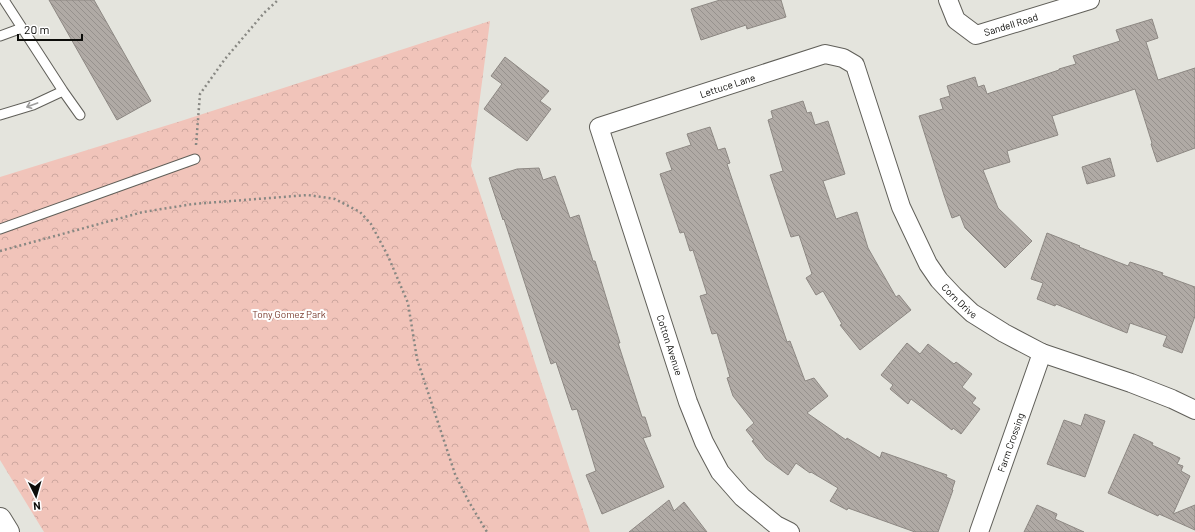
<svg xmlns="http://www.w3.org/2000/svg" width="1195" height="532" font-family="Barlow,sans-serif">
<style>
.park{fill:url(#park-crowns)}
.building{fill:url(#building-back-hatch);stroke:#8d8883}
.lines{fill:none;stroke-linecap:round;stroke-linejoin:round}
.service-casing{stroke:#605f59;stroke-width:11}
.minor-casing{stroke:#605f59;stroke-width:20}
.tertiary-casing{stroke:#605f59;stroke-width:24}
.path{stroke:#888883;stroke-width:2.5;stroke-dasharray:2 3;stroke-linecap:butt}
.service{stroke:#fff;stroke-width:9}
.minor{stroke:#fff;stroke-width:18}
.tertiary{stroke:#fff;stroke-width:22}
.oneway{stroke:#9e9e9d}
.labels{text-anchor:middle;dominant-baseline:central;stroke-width:4;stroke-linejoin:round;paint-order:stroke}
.street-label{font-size:10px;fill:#0d0d0a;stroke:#fff}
.park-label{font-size:10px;fill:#7b3d30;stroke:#fff}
</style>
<defs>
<pattern id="park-crowns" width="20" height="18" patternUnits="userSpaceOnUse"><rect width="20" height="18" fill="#f1c4ba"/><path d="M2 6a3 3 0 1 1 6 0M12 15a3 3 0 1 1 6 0" fill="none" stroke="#cda79f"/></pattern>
<pattern id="building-back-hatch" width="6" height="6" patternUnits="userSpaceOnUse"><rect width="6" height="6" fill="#b0aaa5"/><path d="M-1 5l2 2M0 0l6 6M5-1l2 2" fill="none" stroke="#96918d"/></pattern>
</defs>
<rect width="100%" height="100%" fill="#e4e4dd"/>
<path class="park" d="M490,21L471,166L590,532H44L0,460V177L181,121Z"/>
<path class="building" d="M49,0H94L151,101L117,120Z
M720,0H781L786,17L747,29L746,25L701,40L691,9Z
M1152,19L1158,38L1146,42L1158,80L1195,68V148L1157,162L1151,144L1152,143L1135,89L1052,116L1058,135L1007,151L1010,162L983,170L998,208L1032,241L1005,268L965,228L960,215L952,218L944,195L919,116L943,109L940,99L950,96L947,86L975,77L978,87L984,85L987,94L1059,70V69L1076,64L1073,56L1120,41L1116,30Z
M505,57L549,91L540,101L551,109L527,141L484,109L502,84L491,76Z
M803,101L807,113L811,112L815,125L828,121L845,174L823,181L836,219L857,212L868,248L896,297L899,295L911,310L860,350L840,325L842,324L823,291L816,295L806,278L812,274L799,235L791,237L770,175L783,171L768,120L773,118L771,111Z
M710,127L718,150L725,148L730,163L727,164L787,342L790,341L805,381L814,378L828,396L807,413L846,440L847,438L880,458L882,452L947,475L946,477L955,481L952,490H953L938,532H915L848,508L847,510L830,501L838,488L811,472L810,473L796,463L788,475L766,459L752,441L754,440L746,430L754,423L733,396L727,378L730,377L717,333L712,334L700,296L707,294L693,250L690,251L684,232L680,233L660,174L672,170L666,153L691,145L687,134Z
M1110,158L1115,176L1087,184L1082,167Z
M539,168L543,180L555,176L570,218L579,215L593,261H595L620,343H618L642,417H645L651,436L643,438L664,487L602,514L586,475L596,471L577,409L572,410L556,362L551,364L504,219L503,220L489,178L517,169Z
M1047,233L1080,246L1079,247L1128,266L1130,262L1163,273L1162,275L1195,287V316L1182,353L1163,346L1167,336L1130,323L1127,333L1056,304L1055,306L1037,299L1043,283L1031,279Z
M907,343L920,354L928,344L954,364L956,362L972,374L962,387L976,398L972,403L980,409L961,434L953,428L952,430L911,399L908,404L890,389L893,385L881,375Z
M1085,414L1105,421L1085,477L1047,464L1064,420L1081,426Z
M1134,434L1153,443L1152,445L1180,458L1177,464L1183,466L1181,471L1190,476L1173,514L1195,505V530L1159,514L1158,516L1108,493Z
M669,500L674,511L684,502L707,532H629Z
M1037,505L1057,514L1055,519L1084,532H1024Z"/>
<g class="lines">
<g class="service-casing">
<path id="service" d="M4,0L63,91L80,115
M0,36L22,28
M0,115L33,105L63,91
M0,229L195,159"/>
</g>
<g class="minor-casing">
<g id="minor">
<path id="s1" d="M948,0L956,20L976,35L1090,0"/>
<path id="s2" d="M790,532L776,525L742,497L720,472L704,442L688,402L599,127L825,54L843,58L855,65L901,207L928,264L939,280L954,296L972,313L1004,333L1042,353L1131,383L1172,399L1195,410"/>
<path id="s3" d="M979,532L1042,353"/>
</g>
</g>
<g class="tertiary-casing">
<path id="tertiary" d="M0,519L8,532"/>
</g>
<path class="path" d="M196,145L200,94L225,59L264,13L278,0
M0,251L143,212L193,204L308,195L335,199L360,212L371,224L388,256L408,303L417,359L455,474L469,502L487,532"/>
<use href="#service" class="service"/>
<use href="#minor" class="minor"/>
<use href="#tertiary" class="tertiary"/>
</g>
<defs><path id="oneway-shaft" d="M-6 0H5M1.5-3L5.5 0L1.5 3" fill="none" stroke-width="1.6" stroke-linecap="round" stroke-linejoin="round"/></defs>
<use class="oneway" href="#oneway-shaft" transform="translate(32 105) rotate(160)"/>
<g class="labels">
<g class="street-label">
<text stroke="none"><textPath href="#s1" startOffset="83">Sandell Road</textPath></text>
<text stroke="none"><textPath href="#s2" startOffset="594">Lettuce Lane</textPath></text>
<text stroke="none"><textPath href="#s2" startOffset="990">Corn Drive</textPath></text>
<text transform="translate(670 345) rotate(72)">Cotton Avenue</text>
<text stroke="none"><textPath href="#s3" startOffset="95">Farm Crossing</textPath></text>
</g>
<g class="park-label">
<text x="289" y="314">Tony Gomez Park</text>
</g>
</g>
<g transform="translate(36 496) rotate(175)" stroke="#ffffff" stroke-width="3" paint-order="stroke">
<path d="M0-3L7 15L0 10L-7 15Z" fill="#0d0d0a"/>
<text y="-6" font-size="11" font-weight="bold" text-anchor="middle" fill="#0d0d0a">N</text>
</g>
<path d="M18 34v6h64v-6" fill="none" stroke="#0d0d0a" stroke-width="2"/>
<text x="24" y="34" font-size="12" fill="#0d0d0a" stroke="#ffffff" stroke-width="3" paint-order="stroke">20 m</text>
</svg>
